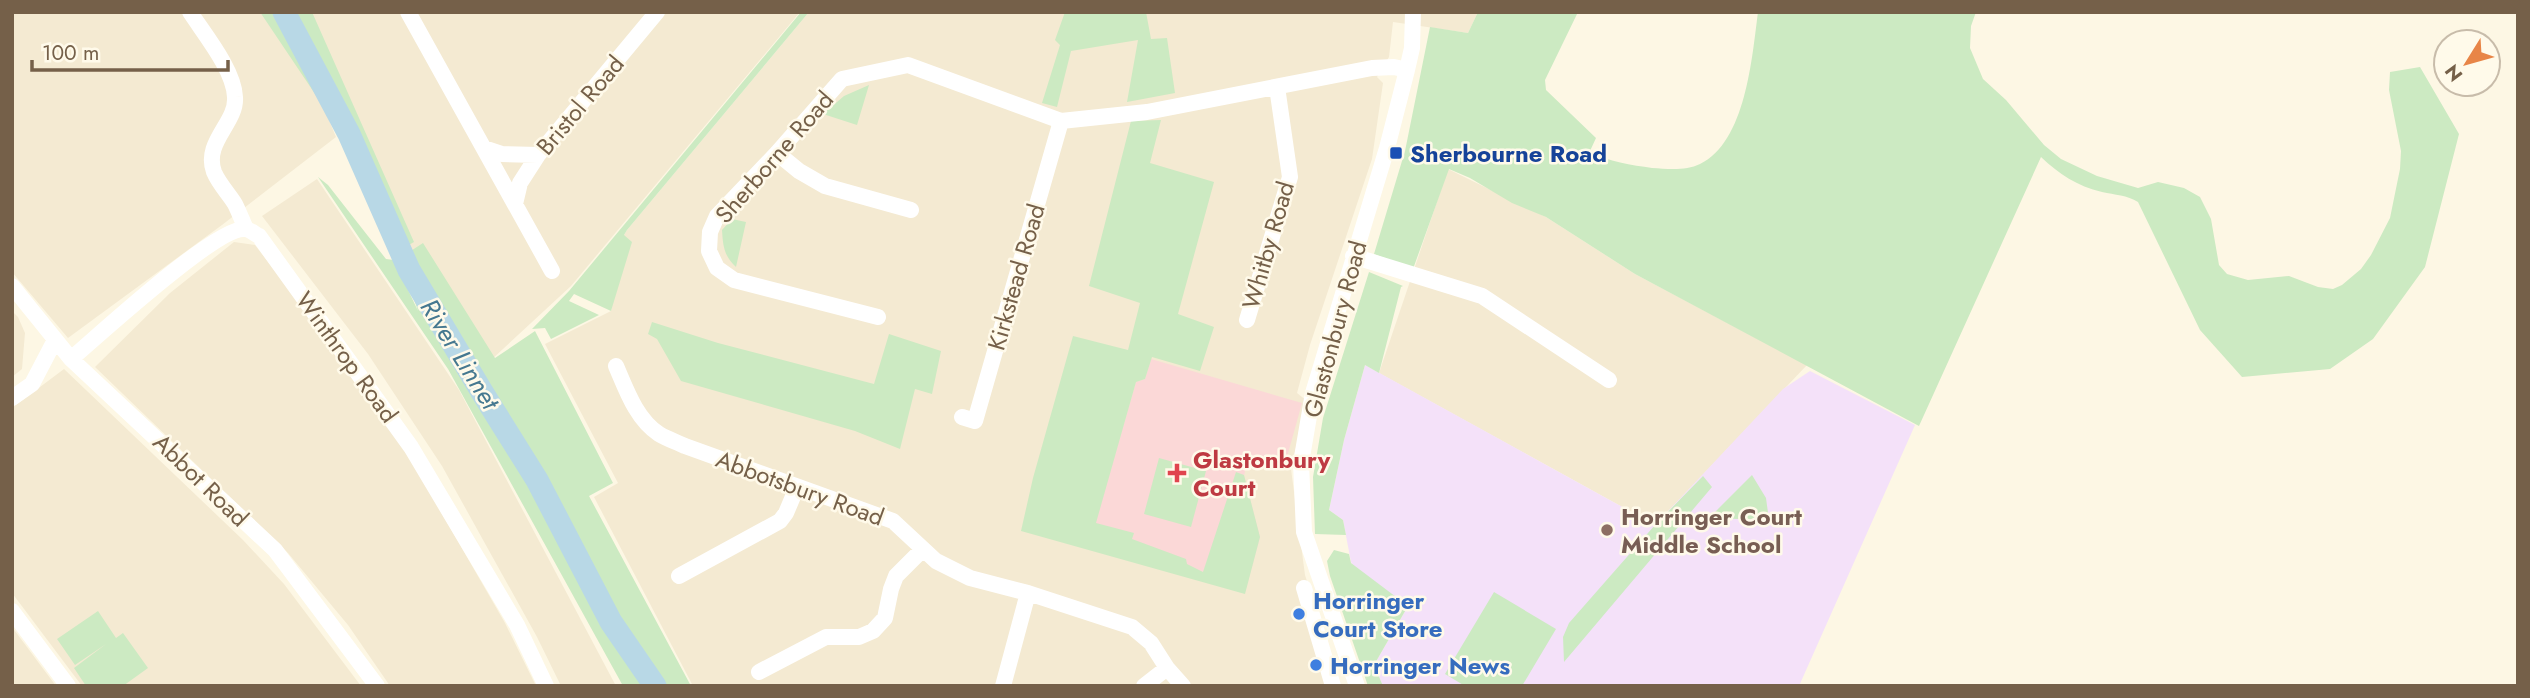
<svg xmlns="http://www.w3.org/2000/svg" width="2530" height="698" font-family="Jost,sans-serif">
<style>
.residential{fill:#f4ead2}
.education{fill:#f4e1f9}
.medical{fill:#fbd8d7}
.green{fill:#cceac2}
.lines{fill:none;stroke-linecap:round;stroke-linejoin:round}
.river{stroke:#b8d8e6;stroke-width:23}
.minor{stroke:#fff;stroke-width:16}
.transit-dot{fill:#1a4fb4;stroke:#fffaea;stroke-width:2.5}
.health-dot{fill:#e0444e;stroke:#fffaea;stroke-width:2.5}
.education-dot{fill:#8d6e63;stroke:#fffaea;stroke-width:2.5}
.shop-dot{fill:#3f7fe0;stroke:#fffaea;stroke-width:2.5}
.labels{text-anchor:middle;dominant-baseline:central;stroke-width:5;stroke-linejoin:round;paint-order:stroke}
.street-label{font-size:24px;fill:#756049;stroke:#fffaea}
.transit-label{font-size:24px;font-weight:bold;fill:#164399;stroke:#fffaea;text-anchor:start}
.health-label{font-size:24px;font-weight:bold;fill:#be3a42;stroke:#fffaea;text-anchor:start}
.education-label{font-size:24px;font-weight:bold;fill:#785e54;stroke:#fffaea;text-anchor:start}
.shop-label{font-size:24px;font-weight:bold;fill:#366cbe;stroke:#fffaea;text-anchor:start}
.water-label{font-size:26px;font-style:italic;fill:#457890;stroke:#fffaea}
</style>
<rect width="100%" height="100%" fill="#fdf7e4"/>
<path class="residential" d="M12,12H261L316,89L336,137L222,225L68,338L12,272Z
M283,12H800L571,286L476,374L408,255L338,85Z
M809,12H1478L1468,33L1393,22L1389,57L1377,77L1383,83L1372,159L1310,345L1297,393L1307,401L1291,469L1305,575L1340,686H693L594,497L618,483L545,344L611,311L624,235L627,230Z
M1448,169L1546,217L1635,274L1807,365L1655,525L1379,373Z
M317,179L459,390L616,686H561L537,637L442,466L368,354L262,216Z
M234,242L255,245L324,334L403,446L505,623L536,686H390L348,625L288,553L95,367L170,293Z
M12,311L18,317L25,333L22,369L12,377Z
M64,369L243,540L284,584L361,686H82L12,593V408Z
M12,627L56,686H12Z"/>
<path class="education" d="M1365,365L1655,525L1783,389L1810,371L1915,425L1799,686H1383L1374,665L1408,606L1361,580L1351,562L1343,520L1329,510L1344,440Z"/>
<path class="medical" d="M1151,359L1302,403L1287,457L1276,455L1270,470L1248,457L1244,476L1260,537L1245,592L1088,547L1136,382L1145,379Z"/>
<path class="green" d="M260,12H312L414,242L398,251L350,146Z
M801,12H809L627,230L624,235L632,242L611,311L574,294L569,301L599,315L551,339L545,328L532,329L569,291Z
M1065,12H1146L1151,39L1167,38L1175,93L1127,102L1138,40L1071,51L1057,107L1042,103L1060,45L1055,40Z
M1478,12H1578L1545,80L1546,90L1596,138L1590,151C1608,162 1632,165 1652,168C1668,169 1686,171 1700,164C1746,142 1752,57 1758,12H1976L1971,26L1970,48L1983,79L2006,100L2044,145L2061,159L2097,176L2138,188L2158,182L2184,188L2200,197L2211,219L2219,265L2227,274L2248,280L2289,276L2318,287L2333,289L2342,285L2361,269L2371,255L2390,218L2400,169L2401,151L2389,90L2390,72L2420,67L2459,134L2425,267L2373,339L2330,369L2242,377L2200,330L2138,202C2127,195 2115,195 2102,192C2077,186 2059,174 2041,157L1919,426L1635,274L1546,217L1512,203L1470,178L1449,169L1413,269L1374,254L1405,151L1430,27L1468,33Z
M869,85L857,125L823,114L844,96Z
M1161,120L1150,163L1214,182L1178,314L1214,327L1200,371L1152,357L1145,379L1136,382L1096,523L1134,533L1132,539L1186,559L1187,564L1203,572L1236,472L1244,475L1260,537L1245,594L1021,531L1033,478L1073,336L1128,350L1140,303L1089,286L1131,121Z
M318,177L328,185L386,259L394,260L418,311L400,258L423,243L495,358L535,331L613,483L589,496L691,686H623L448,369Z
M732,219L746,222L736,267C724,256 723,246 722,230Z
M1369,272L1403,286L1401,287L1379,373L1365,365L1344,440L1329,510L1343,520L1346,535L1315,534L1313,477L1323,418Z
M652,322L718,343L874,384L889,334L941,351L932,394L915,389L900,449L855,431L681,381L657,339L648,334Z
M1159,458L1206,471L1191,527L1144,514Z
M1752,475L1766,498L1769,520L1709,518Z
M1703,476L1712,487L1564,662L1563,637L1569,623L1655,525Z
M1334,550L1349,554L1351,563L1408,606L1374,665L1383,686H1368L1330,576L1327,561Z
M1494,592L1556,629L1522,686H1465L1445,674Z
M98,611L116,638L123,633L148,668L123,686H86L74,668L106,644L75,665L57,639Z"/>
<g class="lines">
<path class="river" d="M284,12L349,134L409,270L482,392L537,480L611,622L655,686"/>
<path class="minor" d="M190,12C205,35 234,70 235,97C237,123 203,142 214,172C219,184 229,194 235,204C239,212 242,220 246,229
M408,12L552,271
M484,148L502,154L538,155
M777,153L799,171L825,186L911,210
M515,204L520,183L538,155L657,12
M1353,256L1482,296L1609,380
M12,286L71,359L275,550L377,686
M878,317L734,280L717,268L709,251L710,232L717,216L777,153L842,79L908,65L1061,121L1147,112L1372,68L1394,67L1407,70
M1247,320L1290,177L1277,87
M71,359C98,336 217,226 245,229C249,229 255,234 259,236L411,447L517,625L546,686
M616,366C626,389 636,419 659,434C667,439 677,442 685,446L893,521L936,561L970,578L1028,593L1132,627L1151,643L1167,668L1183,686
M12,398L32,384L55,340
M962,417L975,421L1061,121
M679,576L780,521L786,513L797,487
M1304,588L1333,686
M12,611L68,686
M759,672L826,637H859L873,631L885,618L891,589L896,576L923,549
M1003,686L1028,593
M1144,686L1167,668
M1357,686L1304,532L1301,463L1313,393L1387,148L1407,70L1412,48L1413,12"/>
</g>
<rect class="transit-dot" x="1389" y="146" width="14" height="14" rx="3.5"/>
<path class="health-dot" d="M1173.5 462.5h7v7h7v7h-7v7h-7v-7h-7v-7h7z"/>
<circle class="education-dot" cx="1607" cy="530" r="7"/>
<g class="shop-dot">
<circle cx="1299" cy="614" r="7"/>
<circle cx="1316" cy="665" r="7"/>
</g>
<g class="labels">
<g class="street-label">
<text transform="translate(580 105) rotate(-50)">Bristol Road</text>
<text transform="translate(774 157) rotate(-49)">Sherborne Road</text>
<text transform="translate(1268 245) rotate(-74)">Whitby Road</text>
<text transform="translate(1016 277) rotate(-74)">Kirkstead Road</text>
<text transform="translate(1335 329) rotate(-75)">Glastonbury Road</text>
<text transform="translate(347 357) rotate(54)">Winthrop Road</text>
<text transform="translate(201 480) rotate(44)">Abbot Road</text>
<text transform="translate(800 488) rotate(20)">Abbotsbury Road</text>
</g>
<g class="transit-label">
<text x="1410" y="153">Sherbourne Road</text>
</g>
<g class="health-label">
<text x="1193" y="459">Glastonbury<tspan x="1193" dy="28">Court</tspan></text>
</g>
<g class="education-label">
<text x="1621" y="516">Horringer Court<tspan x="1621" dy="28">Middle School</tspan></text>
</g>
<g class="shop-label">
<text x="1313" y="600">Horringer<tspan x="1313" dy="28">Court Store</tspan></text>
<text x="1330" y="665">Horringer News</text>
</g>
<g class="water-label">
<text transform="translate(460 354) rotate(58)">River Linnet</text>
</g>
</g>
<rect width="2530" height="698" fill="none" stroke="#756049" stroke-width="28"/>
<g transform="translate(2467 63) rotate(233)"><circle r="33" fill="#fffaea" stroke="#c8bcaa" stroke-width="2"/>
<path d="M0-5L12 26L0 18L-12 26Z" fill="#e88547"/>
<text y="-10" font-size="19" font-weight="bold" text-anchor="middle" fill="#756049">N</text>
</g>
<path d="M32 60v10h196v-10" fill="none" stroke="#756049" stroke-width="3.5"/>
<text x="42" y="60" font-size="21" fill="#756049" stroke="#fffaea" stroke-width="5" paint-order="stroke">100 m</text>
</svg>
